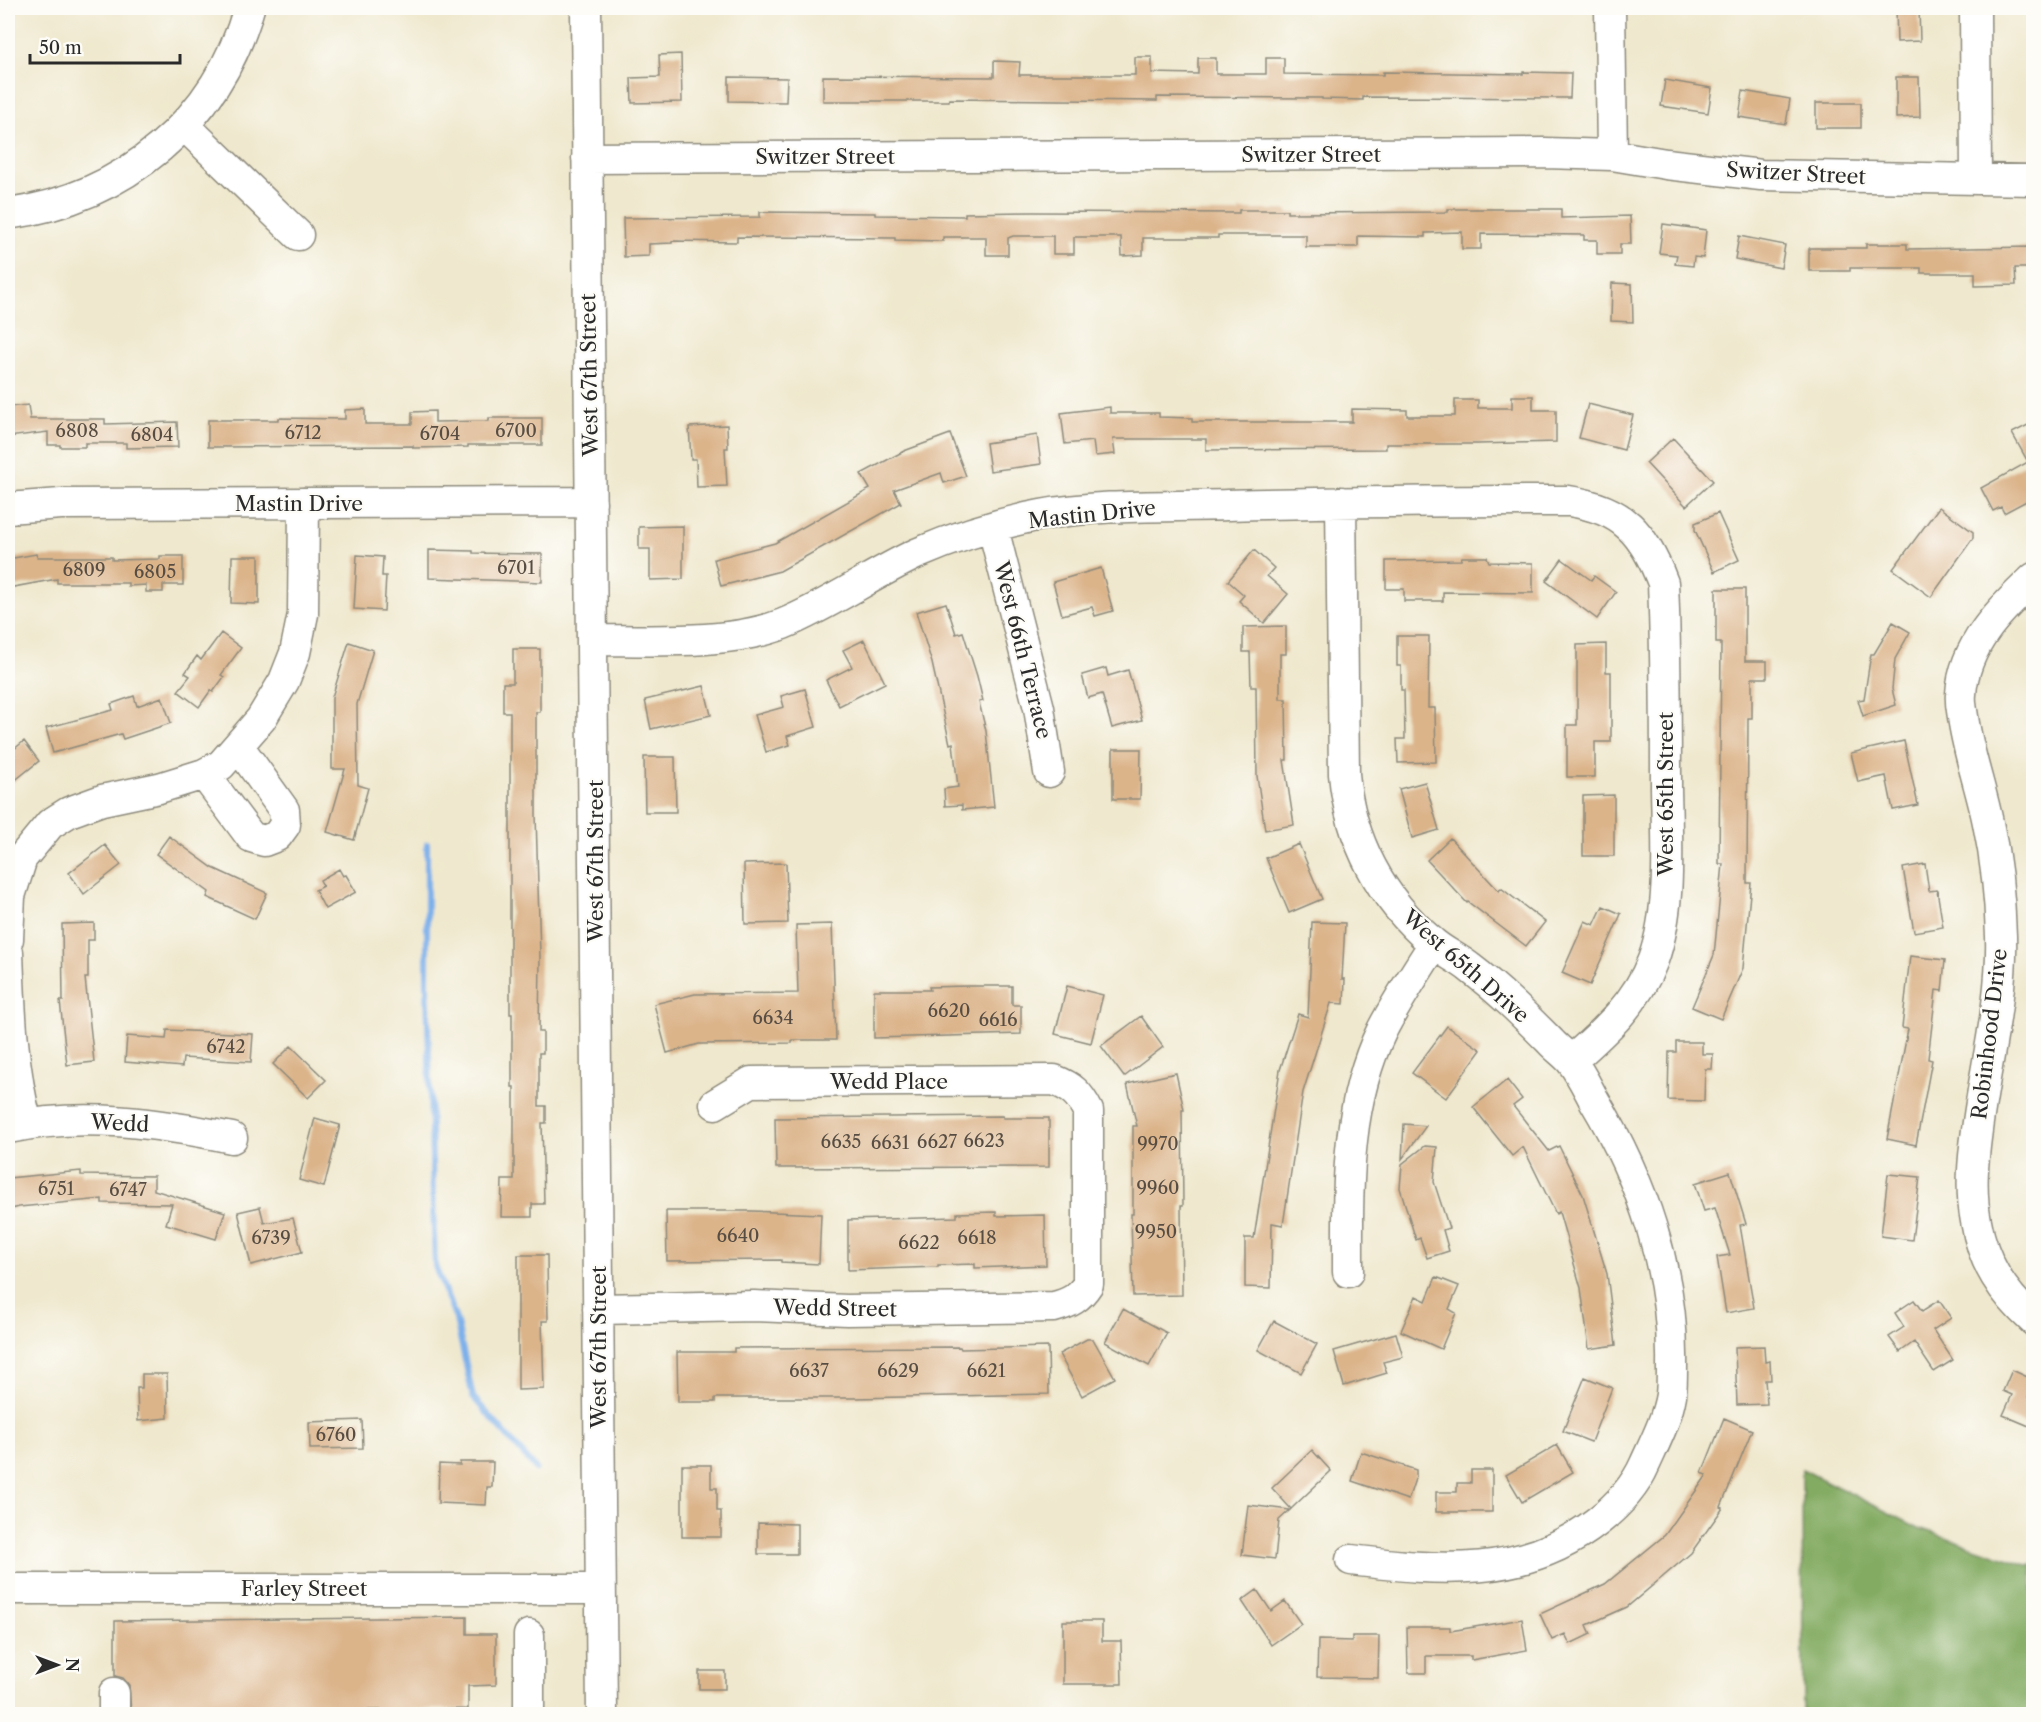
<svg xmlns="http://www.w3.org/2000/svg" width="2041" height="1722" font-family="'Libre Caslon Text',serif">
<style>
.forest{fill:#83ab62;stroke:#576b46;stroke-width:1.5}
.lines{fill:none;stroke-linecap:round;stroke-linejoin:round}
.stream{stroke:#7db0ea;stroke-width:6}
.building{fill:#dbb48a}
.minor-casing{stroke:#8d8a7c;stroke-width:33}
.minor{stroke:#fff;stroke-width:30}
.labels{text-anchor:middle;dominant-baseline:central;stroke-width:4.5;stroke-linejoin:round;paint-order:stroke}
.number-label{font-size:18px;fill:#574d43}
.street-label{font-size:21px;fill:#2b2b2b;stroke:#fdfcf7}
</style>
<rect width="100%" height="100%" fill="#fdfcf7"/>
<filter id="ink" filterUnits="userSpaceOnUse"><feTurbulence type="fractalNoise" baseFrequency=".0167" numOctaves="2"/><feDisplacementMap in="SourceGraphic" scale="12" xChannelSelector="R" yChannelSelector="G"/><feConvolveMatrix kernelMatrix="1 2 1 2 8 2 1 2 1" color-interpolation-filters="sRGB"/></filter>
<filter id="wash" filterUnits="userSpaceOnUse"><feTurbulence type="fractalNoise" baseFrequency=".008" numOctaves="4" result="noise"/><feDisplacementMap in="SourceGraphic" scale="24" xChannelSelector="R" yChannelSelector="G"/><feGaussianBlur stdDeviation="1.35" result="paint"/><feColorMatrix in="noise" values="0 0 0 0 0 0 0 0 0 0 0 0 0 0 0 0 0 1.4 0 .05"/><feComposite in="paint" operator="in"/></filter>
<g filter="url(#wash)">
<rect width="100%" height="100%" fill="#efe8ce"/>
<path class="forest" d="M1802,1469L1919,1528L2027,1565L2033,1564V1714H1803Z"/>
<g class="lines">
<path class="stream" d="M427,844V987L435,1266L456,1319L473,1397L536,1469"/>
</g>
<g id="blocks">
<path class="building" d="M1896,8H1919L1920,41L1897,42Z
M681,54L682,102L632,103L631,78L660,77L659,55Z
M1135,57H1152V73L1198,74V58H1216V74H1266V58H1284V74L1383,75V72L1523,74V72L1571,73L1570,98L1363,97V100L1322,99V98L1157,97V101L949,99V101H823V76L994,77V61L1020,62L1019,75H1135Z
M729,77L787,78L786,102L729,101Z
M1896,77H1919L1920,117L1896,118Z
M1665,80L1712,88L1708,113L1661,106Z
M1743,91L1790,99L1786,124L1739,117Z
M1816,103H1861V128H1816Z
M1448,209H1561V218L1630,216L1631,244H1620V254H1597V240H1584V235L1481,234V249H1462V232L1425,233V237L1358,236V247H1306V235H1218V238H1143V255L1122,256L1121,237H1074V254H1053V236H1013L1008,238V255H986V237H943V241L895,240V238L737,237V242L672,241V243L649,244V256L624,257L623,218L760,217V212L875,213V215L965,216V213L1032,212L1239,213V210H1287V213L1448,212Z
M1663,224L1706,230L1703,258L1694,257L1693,266L1675,264L1677,255L1659,253Z
M1739,236L1785,245L1781,268L1735,259Z
M1866,244H1907V249L2034,247V268H2015L2016,285L1975,286V273H1921V268H1850V271H1809V248H1866Z
M1612,283L1632,284L1633,322L1611,321Z
M1512,396H1533V410H1556V442L1478,444H1386V449L1206,450V439H1113L1115,454L1095,456L1093,441L1065,444L1061,413L1110,407V413H1159V417L1192,418V422H1352V409L1407,410V416H1455V400H1478V408H1512Z
M1588,404L1633,415L1624,450L1579,438Z
M28,405L30,419H105V424L177,422L178,447L126,448V443H85V447H60V445H48V432L8,437V407Z
M365,409V424H412V412L435,411V422L489,421V418H542V445H468V447L413,448V446L208,447V420H278V418L345,419V410Z
M2034,422V497L2004,513L2001,507L1993,511L1981,488L2028,462L2012,433Z
M727,425L728,448H725L727,486L697,487L696,459H691L689,427Z
M950,434L966,476L944,483L941,473L894,490L901,503L780,571L721,586L714,559L775,543L870,489L861,474L904,451Z
M1037,435L1041,464L990,471L986,443Z
M1673,438L1713,481L1686,506L1646,463Z
M1939,507L1973,532V538L1931,597L1893,569Z
M1718,513L1739,560L1714,572L1695,530V523Z
M683,526V579L650,580V549H639V527Z
M429,550L473,551V553L542,554V582L429,578Z
M1254,550L1274,568L1267,576L1288,594L1264,623L1239,601L1244,595L1228,581Z
M36,554L37,557H112V560L160,559V556H183V585H163V592H146V585L128,586V583H57V579L8,588V559Z
M357,555L383,557L382,576H386L384,611L354,609Z
M232,556H259V604L231,603Z
M1462,557H1487L1489,562L1533,563V593L1443,592V601H1404V589H1386V561L1461,560Z
M1562,559L1591,580L1594,576L1616,592L1597,619L1546,581Z
M1101,568L1113,611L1095,616L1092,607L1062,615L1053,582Z
M1716,589H1745V661H1767V678H1752V718H1748L1747,883H1751L1743,968L1721,1019L1692,1007L1714,955L1723,864H1719L1721,643H1716Z
M946,603L956,634L963,632L977,676L983,701L979,702L986,731L994,807L962,810V805L945,806L944,789L958,787L953,743L950,744L932,663L916,612Z
M1893,622L1910,632L1895,659L1892,689L1896,705L1863,716L1858,700L1864,699L1871,654H1874Z
M1286,626V654H1280V699H1286L1287,760H1284L1294,825L1265,830L1257,776L1256,687H1251L1250,652H1243V627Z
M221,633L241,648L221,675L224,677L213,692L211,690L199,707L178,691L190,676L185,673L197,656L201,660Z
M1397,636H1429L1428,708H1435L1436,762L1398,763L1397,739H1405L1404,690H1401V666H1397Z
M864,640L885,683L839,706L826,680L852,667L843,650Z
M349,642L373,650L357,704L358,785L368,788L354,840L327,832L345,769H332V697Z
M1606,644V672H1611V742H1595V777H1567V725H1577V645Z
M513,649H540V712H536V815L540,956L539,1032H543V1053H539V1106H546V1123H542L544,1204H532V1217H501L502,1180H514V1087H512V1014H510V712H503V683H513Z
M1106,668L1108,676L1128,670L1142,720L1112,728L1102,694L1088,698L1082,675Z
M704,686L711,715L651,729L645,700Z
M805,689L816,727L787,736L790,745L766,752L755,715L784,707L781,696Z
M134,696L137,706L162,697L171,723L123,739L121,734L53,753L46,728L113,710L111,704Z
M24,741L39,761L8,786V754Z
M1904,741L1918,805L1893,810L1886,776L1858,782L1851,753Z
M1113,749H1141L1140,799H1113Z
M644,757H675L676,812H645Z
M1425,782L1439,830L1412,838L1399,789Z
M1614,795V856H1583V796Z
M169,836L213,868L267,893L255,919L207,897L209,892L156,854Z
M1450,838L1499,891L1501,888L1545,922L1526,946L1468,902L1467,903L1427,860Z
M1299,844L1322,899L1289,913L1266,858Z
M105,845L121,865L84,894L69,873Z
M786,863L788,923L745,924L744,864Z
M1925,864L1929,891L1937,890L1943,927L1914,932L1903,868Z
M339,869L343,876L346,875L356,892L325,909L315,890L323,886L320,880Z
M1603,906L1621,914L1590,985L1562,973L1585,921L1594,925Z
M1312,922L1345,923L1342,979H1345L1344,1004L1331,1003L1303,1092L1283,1225L1272,1223L1271,1288L1245,1287V1238H1254L1280,1070L1298,1014L1308,1017Z
M94,923V940H88V978H85L94,1062L67,1065L60,1001H63L62,924Z
M832,924L836,1040H792V1043L699,1044L667,1053L654,1004L695,994L798,993L796,925Z
M1910,956L1945,960L1942,991L1936,990L1928,1059L1932,1060L1916,1145L1887,1139L1908,1029L1902,1028Z
M968,986H1012V1005H1021V1034L874,1038V990H930L929,987Z
M1067,986L1103,995L1091,1043L1055,1034Z
M1141,1016L1163,1047L1124,1077L1101,1046Z
M1447,1026L1481,1050L1446,1098L1412,1073Z
M167,1030L253,1034L251,1062L183,1058L182,1067L125,1062L127,1036L166,1039Z
M1676,1042H1702V1054H1713L1712,1069H1705L1704,1101L1668,1100L1669,1052H1676Z
M291,1046L326,1080L308,1098L273,1064Z
M1176,1073L1184,1110H1182L1183,1206H1181L1182,1295L1133,1296L1131,1214H1133V1126H1137L1127,1084Z
M1507,1080L1522,1099L1513,1106L1549,1151L1559,1146L1583,1195L1607,1274L1616,1345L1589,1349L1581,1288L1559,1212L1556,1214L1523,1147L1512,1156L1473,1107Z
M1003,1116V1118H1049V1167L776,1168L775,1118Z
M315,1118L340,1125L324,1187L299,1180Z
M1404,1124L1426,1126L1402,1159Z
M1425,1146L1437,1147L1434,1182L1449,1228L1443,1230L1449,1251L1427,1258L1420,1238L1416,1240L1400,1188L1402,1164Z
M81,1171V1175L154,1176V1190L225,1212L216,1239L166,1224L172,1204L102,1203V1199L19,1207L8,1210V1178Z
M1730,1172L1746,1224L1740,1225L1754,1308L1726,1313L1717,1257L1730,1255L1715,1208L1704,1211L1695,1183Z
M1888,1174L1920,1177L1912,1240L1881,1236Z
M260,1207L264,1223L293,1218L302,1252L251,1265L238,1212Z
M666,1211H752L821,1214L819,1264L781,1262V1260L667,1261Z
M996,1212V1216L1045,1215L1046,1265L975,1268V1264L938,1265V1267L848,1270V1220L957,1217V1213Z
M518,1255H547L548,1321H542L544,1389L518,1390Z
M1436,1277L1459,1286L1449,1309L1456,1313L1441,1349L1401,1331L1416,1296L1426,1301Z
M1914,1300L1922,1311L1939,1300L1951,1318L1933,1330L1953,1360L1934,1372L1914,1342L1900,1352L1889,1337L1904,1327L1895,1313Z
M1123,1309L1167,1333L1149,1366L1105,1342Z
M1274,1321L1317,1344L1301,1373L1258,1350Z
M1396,1333L1403,1357L1383,1362L1387,1373L1344,1386L1334,1351Z
M1087,1339H1093L1115,1378L1082,1396L1059,1354Z
M1764,1346L1765,1362L1770,1361L1771,1380H1765L1767,1404L1737,1405L1735,1347Z
M960,1347L961,1349L1048,1347L1049,1394L855,1398H715V1402H678L677,1352H734V1348Z
M2012,1370L2034,1380L2028,1397L2034,1399V1428L2003,1415L2012,1395L2003,1391Z
M142,1374H167L168,1418L138,1421L137,1388H142Z
M1585,1377L1612,1388L1591,1442L1563,1431Z
M1724,1418L1752,1430L1721,1507L1723,1508L1691,1553L1627,1607L1587,1625L1591,1634L1570,1644L1565,1634L1552,1640L1540,1614L1605,1584L1665,1535L1707,1475L1702,1473Z
M362,1420L363,1448L310,1449L309,1422Z
M1557,1445L1573,1472L1522,1502L1506,1475Z
M1312,1450L1331,1471L1291,1509L1272,1488Z
M1361,1452L1416,1470V1476L1408,1500L1352,1481Z
M460,1462H493L492,1487H487L486,1505L438,1503L439,1464L460,1465Z
M682,1465H711V1488H717V1511H721V1537H682Z
M1471,1470H1492V1512H1436V1492H1457V1483H1471Z
M1248,1505L1290,1510L1279,1520L1275,1559L1242,1555Z
M758,1523L797,1524V1554H758Z
M1257,1590L1271,1611L1285,1601L1301,1624L1271,1645L1242,1601Z
M467,1617V1634H496V1685L468,1686V1709L131,1713L129,1685L123,1678L115,1676V1621Z
M1522,1619L1527,1650L1471,1660V1656H1426V1673H1408L1407,1627H1450V1631Z
M1063,1621H1102V1641H1121L1122,1684H1063Z
M1352,1636H1379L1378,1678L1317,1677L1318,1640L1352,1641Z
M699,1671H725V1689H699Z"/>
</g>
</g>
<g filter="url(#ink)">
<use href="#blocks" fill-opacity="0" stroke="#8d8a7c" stroke-width="1.5"/>
<g class="lines">
<g class="minor-casing">
<path id="minor" d="M586,8L602,1714
M1610,8L1612,155
M1975,8L1976,179
M184,125L298,235
M587,158L1545,153L1612,155L1666,164L1761,175L2034,180
M8,214C124,198 217,121 249,8
M1341,502L1344,774C1350,840 1381,899 1432,942C1443,952 1458,958 1470,968C1499,990 1524,1015 1550,1041C1556,1048 1565,1054 1571,1061C1580,1072 1587,1087 1594,1100C1642,1180 1674,1272 1672,1366C1672,1375 1672,1385 1671,1395C1667,1419 1655,1442 1645,1464C1635,1487 1617,1506 1598,1521C1524,1579 1439,1571 1351,1560
M8,508L61,504L591,502
M993,528L1039,708L1049,772
M2034,578C2000,610 1964,645 1961,694C1960,702 1962,710 1963,717C1968,753 1981,788 1988,823C1996,860 2000,899 2001,936C2003,1001 1985,1066 1977,1130C1973,1160 1970,1191 1976,1221C1983,1263 2002,1292 2034,1321
M593,640C651,640 730,645 783,624C829,605 871,575 916,554C955,537 999,523 1041,515C1102,504 1165,507 1227,505C1341,502 1455,501 1569,501C1623,509 1644,533 1663,583C1666,651 1666,719 1666,788C1667,843 1672,908 1653,960C1637,1003 1605,1031 1571,1061
M204,774L251,837L264,841L277,836L285,825L284,810L239,747
M8,939L10,896L22,858L50,824L69,812L102,800L159,788L204,774L221,765L261,719L284,681L295,653L303,614L304,503
M8,952C10,1009 12,1068 27,1124
M8,1128C82,1112 159,1123 232,1138
M1348,1272C1348,1190 1345,1106 1382,1030C1397,1001 1416,972 1434,944
M598,1309L754,1306L847,1310L1054,1307C1070,1303 1079,1298 1088,1284V1111C1079,1093 1072,1087 1054,1080L751,1082L715,1104
M8,1589H600
M529,1635V1714
M114,1693V1714"/>
</g>
<use href="#minor" class="minor"/>
</g>
</g>
<g class="labels">
<g class="number-label">
<text x="77" y="431">6808</text>
<text x="516" y="431">6700</text>
<text x="303" y="433">6712</text>
<text x="440" y="434">6704</text>
<text x="152" y="435">6804</text>
<text x="516" y="568">6701</text>
<text x="84" y="570">6809</text>
<text x="155" y="572">6805</text>
<text x="949" y="1011">6620</text>
<text x="773" y="1018">6634</text>
<text x="998" y="1020">6616</text>
<text x="226" y="1047">6742</text>
<text x="984" y="1141">6623</text>
<text x="841" y="1142">6635</text>
<text x="937" y="1142">6627</text>
<text x="890" y="1143">6631</text>
<text x="1158" y="1144">9970</text>
<text x="1158" y="1188">9960</text>
<text x="56" y="1189">6751</text>
<text x="128" y="1190">6747</text>
<text x="1156" y="1232">9950</text>
<text x="738" y="1236">6640</text>
<text x="271" y="1238">6739</text>
<text x="977" y="1238">6618</text>
<text x="919" y="1243">6622</text>
<text x="809" y="1371">6637</text>
<text x="898" y="1371">6629</text>
<text x="986" y="1371">6621</text>
<text x="336" y="1435">6760</text>
</g>
<g class="street-label">
<text x="1311" y="154">Switzer Street</text>
<text x="825" y="156">Switzer Street</text>
<text transform="translate(1796 173) rotate(3)">Switzer Street</text>
<text transform="translate(589 375) rotate(-91)">West 67th Street</text>
<text x="299" y="503">Mastin Drive</text>
<text transform="translate(1092 514) rotate(-6)">Mastin Drive</text>
<text transform="translate(1023 650) rotate(76)">West 66th Terrace</text>
<text transform="translate(1665 794) rotate(-90)">West 65th Street</text>
<text transform="translate(595 861) rotate(-90)">West 67th Street</text>
<text transform="translate(1466 966) rotate(41)">West 65th Drive</text>
<text transform="translate(1989 1034) rotate(-83)">Robinhood Drive</text>
<text x="889" y="1081">Wedd Place</text>
<text transform="translate(120 1123) rotate(3)">Wedd</text>
<text transform="translate(835 1308) rotate(1)">Wedd Street</text>
<text transform="translate(598 1347) rotate(-90)">West 67th Street</text>
<text x="304" y="1588">Farley Street</text>
</g>
</g>
<rect width="2041" height="1722" fill="none" stroke="#fdfcf7" stroke-width="30"/>
<g transform="translate(57 1665) rotate(90)" stroke="#fdfcf7" stroke-width="4.5" paint-order="stroke">
<path d="M0-4.5L10 22L0 15L-10 22Z" fill="#2b2b2b"/>
<text y="-9" font-size="16" font-weight="bold" text-anchor="middle" fill="#2b2b2b">N</text>
</g>
<path d="M30 54v9h150v-9" fill="none" stroke="#2b2b2b" stroke-width="3"/>
<text x="39" y="54" font-size="18" fill="#2b2b2b" stroke="#fdfcf7" stroke-width="4.5" paint-order="stroke">50 m</text>
</svg>
